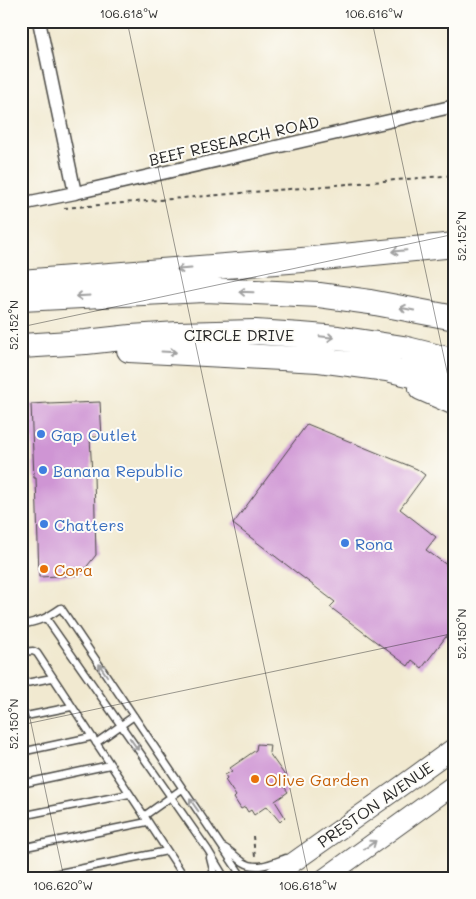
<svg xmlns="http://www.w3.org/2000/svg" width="476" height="899" font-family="Mali,sans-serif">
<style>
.building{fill:#cf95d4}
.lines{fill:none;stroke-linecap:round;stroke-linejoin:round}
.lane-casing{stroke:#494844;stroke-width:9}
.street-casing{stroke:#494844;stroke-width:15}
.secondary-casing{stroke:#494844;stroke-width:21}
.highway-casing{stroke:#494844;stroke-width:26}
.path{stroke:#494844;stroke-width:2;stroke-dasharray:4 4;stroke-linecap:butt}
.lane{stroke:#fff;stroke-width:6}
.street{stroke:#fff;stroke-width:12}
.secondary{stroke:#fff;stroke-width:19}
.highway{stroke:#fff;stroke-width:24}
.oneway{stroke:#a0a0a0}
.ticks{fill:none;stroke:#2b2b2b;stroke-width:1;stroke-opacity:0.45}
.shop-dot{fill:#3f7fe0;stroke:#fdfcf7;stroke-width:2}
.food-dot{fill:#e8710a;stroke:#fdfcf7;stroke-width:2}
.labels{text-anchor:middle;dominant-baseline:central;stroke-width:4;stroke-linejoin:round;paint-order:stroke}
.street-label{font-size:16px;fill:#2b2b2b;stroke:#fdfcf7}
.shop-label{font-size:16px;fill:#366cbe;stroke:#fdfcf7;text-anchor:start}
.food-label{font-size:16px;fill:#c56008;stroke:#fdfcf7;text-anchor:start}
.neatline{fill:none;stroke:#2b2b2b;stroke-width:2}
.ticks-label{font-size:12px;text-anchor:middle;fill:#2b2b2b}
</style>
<rect width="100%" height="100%" fill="#fdfcf7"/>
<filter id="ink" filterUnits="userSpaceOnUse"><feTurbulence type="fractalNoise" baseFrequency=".02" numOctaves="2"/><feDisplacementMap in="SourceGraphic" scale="10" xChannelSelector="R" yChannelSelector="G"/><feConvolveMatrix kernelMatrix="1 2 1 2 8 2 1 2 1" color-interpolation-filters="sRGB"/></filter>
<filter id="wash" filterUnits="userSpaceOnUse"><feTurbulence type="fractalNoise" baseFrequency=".0096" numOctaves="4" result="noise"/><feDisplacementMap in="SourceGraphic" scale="20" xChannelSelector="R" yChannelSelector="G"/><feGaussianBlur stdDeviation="1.12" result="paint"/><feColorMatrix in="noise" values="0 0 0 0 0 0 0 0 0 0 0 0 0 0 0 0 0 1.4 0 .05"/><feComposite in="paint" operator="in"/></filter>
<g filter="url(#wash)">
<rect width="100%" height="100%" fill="#f1e9d0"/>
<g id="blocks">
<path class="building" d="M100,402L102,437H90L92,475H94L96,555L80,575L39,577L36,478H34L31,404L48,403V404Z
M307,424L417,469L425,475L400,509L436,537L426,550L455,571V625L422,668L412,660L408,666L330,607L335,602L233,524Z
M257,744L270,745L269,753L286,777L280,781L288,792L275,801L285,817L280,822L267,806L254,815L251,810L248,812L245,807L241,809L234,798L236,796L225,780L227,778L225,775L232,771L230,768L256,750Z"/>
</g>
</g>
<g filter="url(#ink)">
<use href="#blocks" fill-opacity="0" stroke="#494844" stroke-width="1"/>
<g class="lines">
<g class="lane-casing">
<path id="lane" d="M46,618L208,850L225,878
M21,625C40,621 45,619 61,608L243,878
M21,652L33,651L37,653L180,870L182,878
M21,684L52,678
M21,717L71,707
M96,743L134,716
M21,752L91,737
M21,784L110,765
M21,816L129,794
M144,816L182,789
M223,847C231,851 236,857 243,862C257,871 272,863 286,858
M21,848L147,822
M210,858L215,878
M35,878L167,851"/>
</g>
<g class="street-casing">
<path id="street" d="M39,21L75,193
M21,204L75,193L455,106"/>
</g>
<g class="secondary-casing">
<path id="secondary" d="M271,878L404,784L455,747
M325,878L455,784"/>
</g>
<g class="highway-casing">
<path id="highway" d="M21,282L302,260L455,245
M21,299L204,290L255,292L319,295L370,302L455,318
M21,346L86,342L131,337L178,334L255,332L301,335L338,338L403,348L455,361
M129,350L319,360L387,369L455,385
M421,388L455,403"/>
</g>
<path class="path" d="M64,208L455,175
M21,424L29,423
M253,836L255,857"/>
<use href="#lane" class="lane"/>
<use href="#street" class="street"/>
<use href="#secondary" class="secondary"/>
<use href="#highway" class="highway"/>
</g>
<defs><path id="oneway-shaft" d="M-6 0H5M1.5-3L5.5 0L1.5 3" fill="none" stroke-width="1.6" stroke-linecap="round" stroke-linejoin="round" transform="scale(1.25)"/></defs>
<g class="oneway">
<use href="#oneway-shaft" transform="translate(399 251) rotate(175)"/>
<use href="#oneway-shaft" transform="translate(184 269) rotate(176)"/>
<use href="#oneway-shaft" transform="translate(246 292) rotate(-178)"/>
<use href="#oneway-shaft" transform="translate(83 296) rotate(177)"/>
<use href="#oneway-shaft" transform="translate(407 309) rotate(-169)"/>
<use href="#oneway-shaft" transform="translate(327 337) rotate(6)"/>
<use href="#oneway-shaft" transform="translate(169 352) rotate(3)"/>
<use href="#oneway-shaft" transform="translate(103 670) rotate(-124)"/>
<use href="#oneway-shaft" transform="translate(134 744) rotate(55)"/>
<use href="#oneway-shaft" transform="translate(194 805) rotate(-125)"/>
<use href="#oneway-shaft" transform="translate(370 845) rotate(-36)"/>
</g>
</g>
<path class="ticks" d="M127,21L309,878M372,21L455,409M21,327L455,234M21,676L64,878M21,725L455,633"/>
<g class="shop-dot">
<circle cx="41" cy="434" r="5"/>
<circle cx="43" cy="470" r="5"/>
<circle cx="44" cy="524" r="5"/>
<circle cx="345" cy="543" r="5"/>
</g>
<g class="food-dot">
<circle cx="44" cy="569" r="5"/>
<circle cx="255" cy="779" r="5"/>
</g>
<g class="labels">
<g class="street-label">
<text transform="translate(234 140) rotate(-13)">BEEF RESEARCH ROAD</text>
<text x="239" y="334">CIRCLE DRIVE</text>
<text transform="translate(375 804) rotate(-35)">PRESTON AVENUE</text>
</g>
<g class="shop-label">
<text x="51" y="434">Gap Outlet</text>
<text x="53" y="470">Banana Republic</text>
<text x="54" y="524">Chatters</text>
<text x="355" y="543">Rona</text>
</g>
<g class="food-label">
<text x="54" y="569">Cora</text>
<text x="265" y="779">Olive Garden</text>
</g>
</g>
<rect width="476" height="899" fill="none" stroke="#fdfcf7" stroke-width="55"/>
<rect x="28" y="28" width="420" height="844" class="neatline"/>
<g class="ticks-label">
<text x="129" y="18">106.618°W</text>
<text x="374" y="18">106.616°W</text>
<text transform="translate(462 236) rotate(-90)" y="4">52.152°N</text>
<text transform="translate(14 325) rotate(-90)" y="4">52.152°N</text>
<text transform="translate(462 634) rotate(-90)" y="4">52.150°N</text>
<text transform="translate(14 724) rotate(-90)" y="4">52.150°N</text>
<text x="63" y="890">106.620°W</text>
<text x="308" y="890">106.618°W</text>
</g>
</svg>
